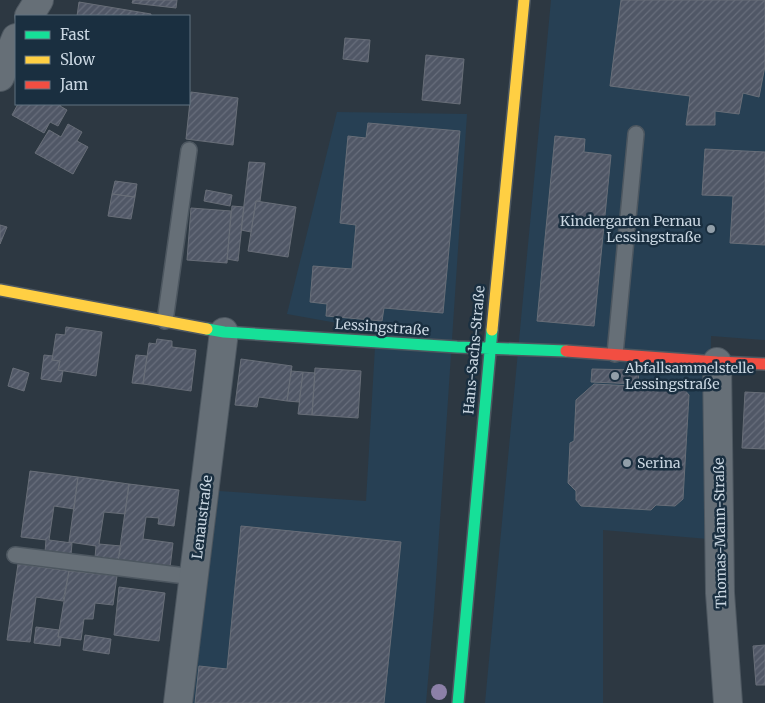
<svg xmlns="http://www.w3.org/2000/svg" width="765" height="703" font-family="Merriweather,serif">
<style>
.built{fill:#274054}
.building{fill:url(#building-hatch);stroke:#686e78}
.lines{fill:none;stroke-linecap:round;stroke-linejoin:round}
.lane-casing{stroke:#4d5760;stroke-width:18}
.street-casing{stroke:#4d5760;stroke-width:30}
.fast-casing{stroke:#4d5760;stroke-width:14}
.slow-casing{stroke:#4d5760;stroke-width:14}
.jam-casing{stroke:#4d5760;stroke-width:14}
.lane{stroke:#666f77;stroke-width:15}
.street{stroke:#666f77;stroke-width:28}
.fast{stroke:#16e098;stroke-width:11}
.slow{stroke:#ffcf43;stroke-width:11}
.jam{stroke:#f24e42;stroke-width:11}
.tree{fill:#8c80a8}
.poi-dot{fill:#929fa9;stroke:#1a2f40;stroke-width:2}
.labels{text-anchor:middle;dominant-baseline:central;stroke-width:5;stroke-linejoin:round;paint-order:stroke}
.poi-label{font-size:14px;fill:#c9d6e1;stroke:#1a2f40;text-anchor:start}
.street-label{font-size:14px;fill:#c9d6e1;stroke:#1a2f40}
</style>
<defs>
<pattern id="building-hatch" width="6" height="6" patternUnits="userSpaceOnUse" patternTransform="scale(1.25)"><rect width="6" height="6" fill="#505766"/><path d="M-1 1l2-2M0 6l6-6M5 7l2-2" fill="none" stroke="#686e7c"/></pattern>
</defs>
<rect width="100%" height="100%" fill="#2d3842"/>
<path class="built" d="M551,0H765V340L711,336L708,539L603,530V703H485Z
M337,112L467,114L434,610L426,703H192L219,491L366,501L376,330L287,314Z"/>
<path class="building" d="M133,0H177L176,8L132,3Z
M621,0H765V66L759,97L743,93L739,114L715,111V125H686L690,96L610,86Z
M79,2L151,14V16H77Z
M345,38L370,40L368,62L343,59Z
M426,55L464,59L460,104L422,100Z
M191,92L238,98L233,145L186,139Z
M18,104H61L60,106L67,110L58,126L50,122L44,133L12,115Z
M368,123L460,131L443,313L384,308L382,321L326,316L327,304L310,302L313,266L352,269L356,225L340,223L348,136L366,138Z
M68,124L82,132L77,141L88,147L73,174L35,153L49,130L61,137Z
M555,136L585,139L584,152L611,155L594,326L537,321Z
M705,149L765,152V245L730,243L733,196L702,195Z
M249,162L265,163L260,201H256L251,232L241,230Z
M115,181L137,184L135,197L112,194Z
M206,190L232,195L230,206L204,201Z
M112,194L135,197L131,219L108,216Z
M256,201L296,207L288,257L248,251Z
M232,206L244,207L238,261L227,259Z
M191,208L231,211L227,263L187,260Z
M0,225L7,227L0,244Z
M66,327L102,332L96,376L58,370L60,361L52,360L56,334L65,335Z
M157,339L172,341V347L196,350L191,391L143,384L149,343L156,344Z
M44,355L53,356L52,360L60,361L58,370L63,371L61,382L41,379Z
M136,355L147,356L143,384L132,383Z
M241,359L292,366L287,401L259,397L257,407L235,405Z
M13,368L29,373L24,391L8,386Z
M315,368L361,371L358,418L312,415Z
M592,369L639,370L638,384L591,382Z
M291,371L303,372L299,402L287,401Z
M303,372L315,373L312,415L298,414Z
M594,384L632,386L635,390L657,391L660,386L684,389L689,395L683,499L675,506L656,505L651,510L581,506L576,500V491L568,483L570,443L574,441L576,400Z
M745,392L765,393V449L742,448Z
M30,471L78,477L74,509L54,506L49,540L72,543L71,555L45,552L46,540L21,537Z
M78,477L129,484L125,514L104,512L99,544L121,546L118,561L95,558L96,546L69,542Z
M129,484L179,490L174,526L158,524L159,518L146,517L143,539L173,543L170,568L118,561Z
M241,526L401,542L384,703H195L199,666L227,669Z
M18,564L69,571L63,601L36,597L30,642L7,640Z
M69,571L117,576L113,605L95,603L93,619H84L81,640L58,637Z
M119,587L165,593L159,641L114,635Z
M36,627L59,630L58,637H61L60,646L34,643Z
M85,635L111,639L109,654L83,650Z
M765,645V685H756L753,646Z"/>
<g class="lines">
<g class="lane-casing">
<path id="lane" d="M165,321L189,150
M615,354L636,134
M15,555L194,577"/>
</g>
<g class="street-casing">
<path id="street" d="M29,16L39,0
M0,77L16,38
M717,362L720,593L728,703
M178,703L224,332"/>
</g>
<g class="fast-casing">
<path id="fast" d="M207,329L224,332L457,347L566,351
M458,703L492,330"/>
</g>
<g class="slow-casing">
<path id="slow" d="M0,290L207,329
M492,330L524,0"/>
</g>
<g class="jam-casing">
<path id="jam" d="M566,351L717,362L765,364"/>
</g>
<use href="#lane" class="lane"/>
<use href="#street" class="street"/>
<use href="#fast" class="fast"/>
<use href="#slow" class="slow"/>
<use href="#jam" class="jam"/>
</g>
<circle class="tree" cx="439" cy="692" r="8"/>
<g class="poi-dot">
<circle cx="711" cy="229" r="5"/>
<circle cx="615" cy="376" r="5"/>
<circle cx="627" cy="463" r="5"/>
</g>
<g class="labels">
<g class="poi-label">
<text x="701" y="221" text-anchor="end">Kindergarten Pernau<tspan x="701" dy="16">Lessingstraße</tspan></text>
<text x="625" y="368">Abfallsammelstelle<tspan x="625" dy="16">Lessingstraße</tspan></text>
<text x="637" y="463">Serina</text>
</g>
<g class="street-label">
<text transform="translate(382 327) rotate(4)">Lessingstraße</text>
<text transform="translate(474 350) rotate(-85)">Hans-Sachs-Straße</text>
<text transform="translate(202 517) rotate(-83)">Lenaustraße</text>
<text transform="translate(720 533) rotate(-91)">Thomas-Mann-Straße</text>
</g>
</g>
<rect x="15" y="15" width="175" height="90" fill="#1a2f40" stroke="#607280"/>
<rect x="25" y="31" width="25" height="8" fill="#16e098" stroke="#607280"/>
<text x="60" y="40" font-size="15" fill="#c9d6e1">Fast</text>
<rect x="25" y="56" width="25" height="8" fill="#ffcf43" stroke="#607280"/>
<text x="60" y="65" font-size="15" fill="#c9d6e1">Slow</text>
<rect x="25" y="81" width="25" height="8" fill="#f24e42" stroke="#607280"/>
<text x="60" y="90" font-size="15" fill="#c9d6e1">Jam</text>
</svg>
